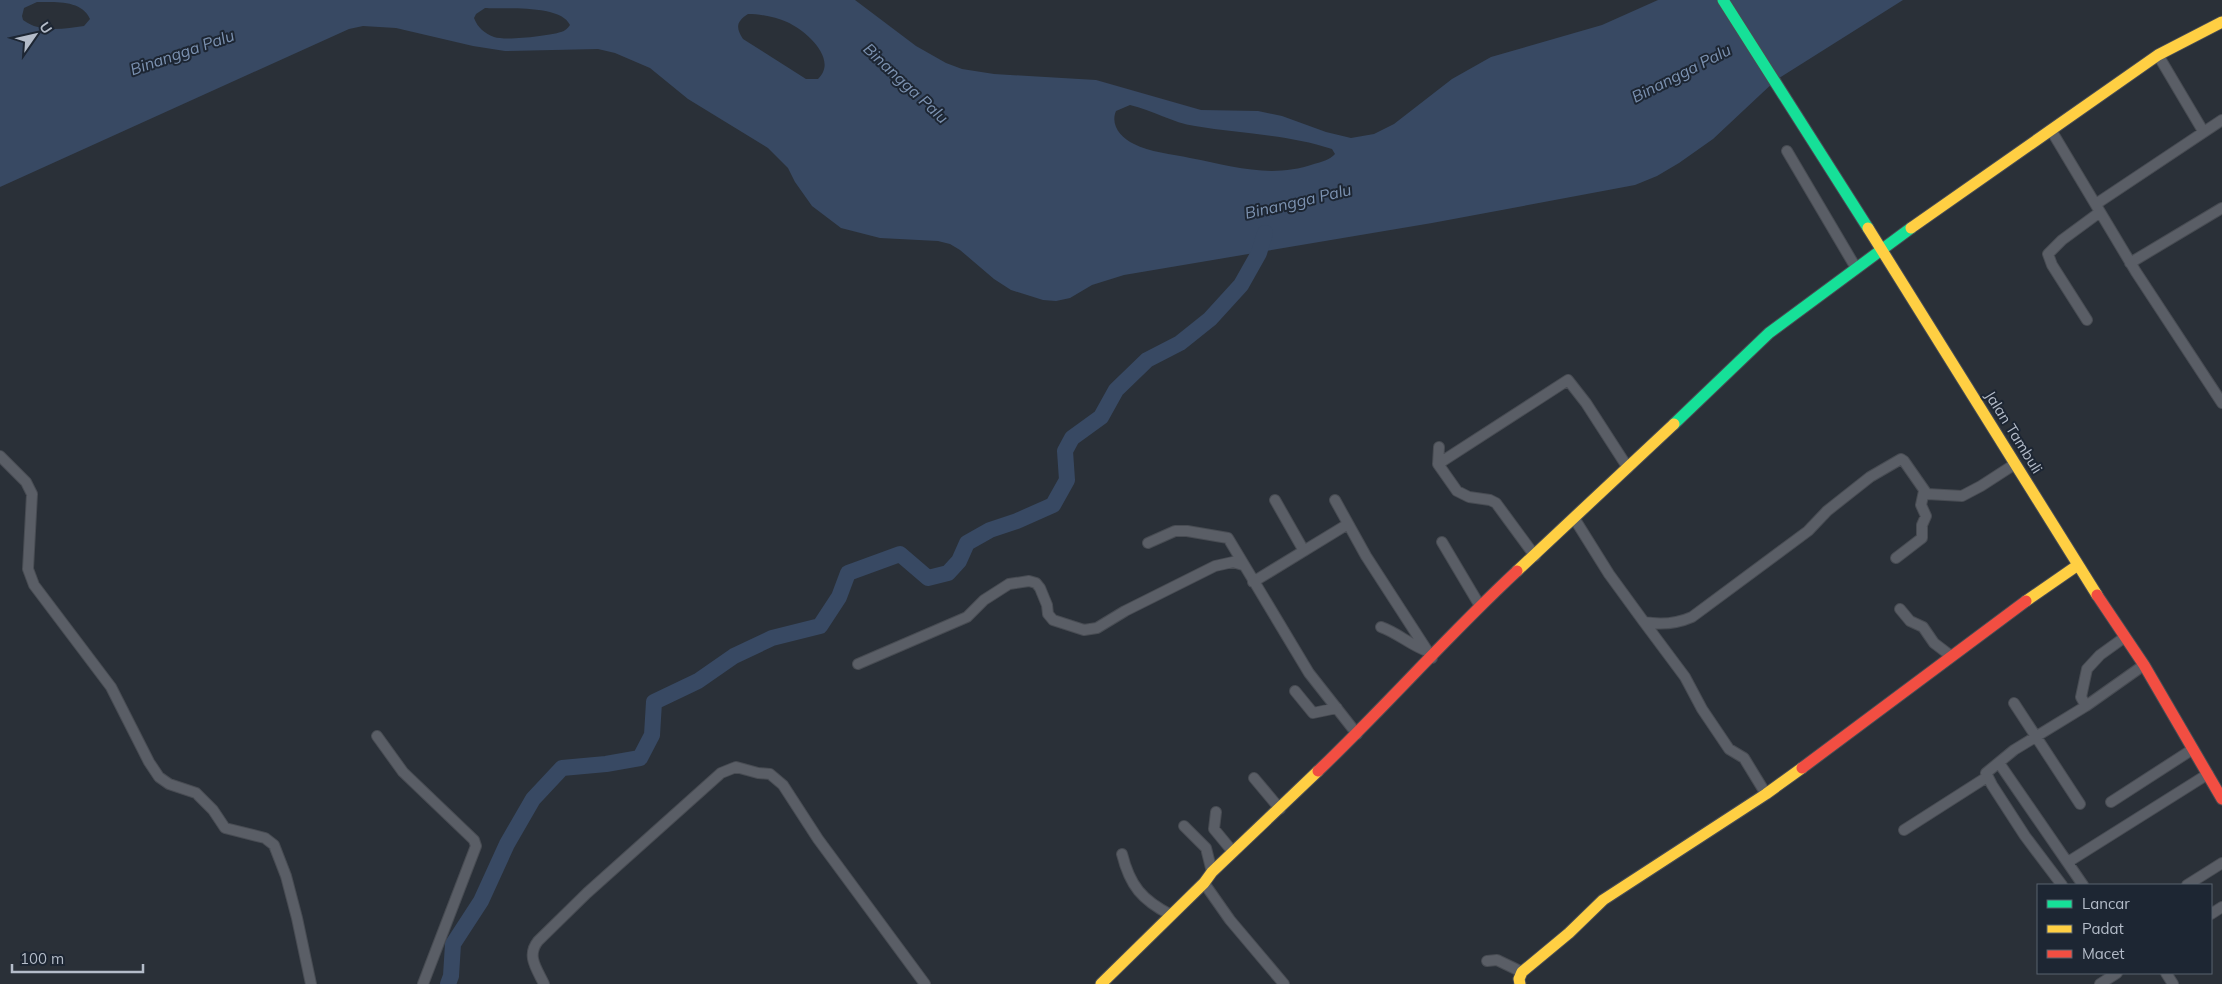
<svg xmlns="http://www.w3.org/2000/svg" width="2222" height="984" font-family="Mulish,sans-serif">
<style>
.water{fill:#384963;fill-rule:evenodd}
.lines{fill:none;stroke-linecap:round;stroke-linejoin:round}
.river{stroke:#384963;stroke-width:16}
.street-casing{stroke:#484c53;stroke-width:12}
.fast-casing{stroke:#484c53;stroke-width:13}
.slow-casing{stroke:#484c53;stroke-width:13}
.jam-casing{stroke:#484c53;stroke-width:13}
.street{stroke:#5a5e66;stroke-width:10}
.fast{stroke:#16e098;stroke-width:11}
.slow{stroke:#ffcf43;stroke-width:11}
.jam{stroke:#f24e42;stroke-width:11}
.labels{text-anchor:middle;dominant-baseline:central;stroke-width:4;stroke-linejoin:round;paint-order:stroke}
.street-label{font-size:15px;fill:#b4bcc9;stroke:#1d2633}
.water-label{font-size:16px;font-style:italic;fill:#7c92b1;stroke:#1d2633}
</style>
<rect width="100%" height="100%" fill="#2a3038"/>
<path class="water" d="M0,0H855L916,46L946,63L962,69L994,74L1096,80L1201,110L1258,111L1282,116L1326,132L1351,138L1374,134L1394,124L1452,79L1491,57L1602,25L1658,0H1903L1776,80L1713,139L1679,163L1657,176L1635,185L1432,223L1124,275L1092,285L1070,298L1056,301L1043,300L1011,290L994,279L960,250L950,244L938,241L880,238L841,228L812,206L795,182L788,168L768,148L688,99L650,68L615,53L598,49L505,51L473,46L396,28L363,26L349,29L0,187ZM37,2C56,2 82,0 90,19L84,26C64,29 40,33 23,20L22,16L24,8ZM485,8C504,9 561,4 570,25C568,28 565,31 561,32C548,36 506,41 494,37C484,33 478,28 474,18L476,14ZM748,14C760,14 776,17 787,22C805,30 839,59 818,79H806L743,39C735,27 737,21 748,14ZM1130,105C1152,110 1173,123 1195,126C1241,134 1287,134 1332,149L1335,154C1330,160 1321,162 1314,164C1270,179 1233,166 1190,158C1172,154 1149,152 1134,144C1121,138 1110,125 1116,111Z"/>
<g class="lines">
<path class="river" d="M448,984L451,976L453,944L481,901L507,844L533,799L562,768L606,764L640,758L652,735L654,702L698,681L734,656L772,638L820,626L839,597L848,573L900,554L928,578L948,573L959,561L967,543L990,530L1017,521L1053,505L1067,480L1065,451L1072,438L1101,417L1116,390L1147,360L1180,343L1210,319L1241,285L1259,253L1265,233"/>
<g class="street-casing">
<path id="street" d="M2158,55L2203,131
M2051,130L2136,272L2222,403
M1787,151L1856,268
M2096,204L2222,120
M2130,263L2222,208
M2087,320L2052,265L2048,254L2062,240L2100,212
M1439,447L1438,464L1457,491L1469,497L1490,500L1496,503L1535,556
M0,456L26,482L32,494L28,569L34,585L111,687L149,762L159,777L169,784L196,793L213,810L225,828L265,838L274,845L286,876L297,918L311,984
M1438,464L1568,380L1586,403L1628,468
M1275,500L1304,551
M1335,500L1366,556L1432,658
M1574,518L1609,574L1644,622C1660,625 1676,624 1692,617L1808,531L1827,511L1870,477L1901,459L1904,461L1927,494L1962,496L1981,486L2015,464
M1442,542L1480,606
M1148,543L1175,531H1187L1228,538L1309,673L1357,734
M1896,558L1922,538V525L1926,516L1921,505L1924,491
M1253,582L1348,524
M1900,609L1910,621L1923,627L1934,643L1951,656
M1644,622L1685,677L1702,709L1729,749L1744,758L1766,794
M1381,627C1398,633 1410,645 1427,651
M858,664L967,617L984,600L1009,584L1029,581L1036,583L1040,588L1047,605L1048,614L1053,620L1084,630L1097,628L1125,611L1215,566L1233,562L1243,565
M1295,691L1313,713L1337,708
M2014,703L2080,804
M2086,706L2144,665
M377,736L403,772L474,840L476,846L423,984
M1999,763L2083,885
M1254,778L1280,809
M2111,802L2193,749
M1216,812L1214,829L1233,852
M1184,826L1206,848L1212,872
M1904,830L1987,777
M1122,854C1130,886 1142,900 1171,915
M2068,862L2208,774
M1204,883L1230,920L1284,984
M2062,885L2025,836L1992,785L1986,773L2014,750L2086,706L2081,697L2087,669L2100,655L2125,637
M2187,885L2222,863
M2211,914L2222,907
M1487,961L1497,960L1522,972
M2166,973L2173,984
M544,984C537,969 526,956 538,941L587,893L721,773L736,767L758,773L770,774L783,785L818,839L925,984
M2100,984L2117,973"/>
</g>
<g class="fast-casing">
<path id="fast" d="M1723,0L1868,228
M1674,424L1769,333L1911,228"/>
</g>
<g class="slow-casing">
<path id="slow" d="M1868,228L2097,595
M1911,228L2158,55L2222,22
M1517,571L1674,424
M2026,601L2078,565
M1101,984L1204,883L1212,872L1318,771
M1520,984L1519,979L1522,972L1569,933L1603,900L1766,794L1802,768"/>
</g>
<g class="jam-casing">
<path id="jam" d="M2097,595L2144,665L2222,799
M1802,768L2026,601
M1318,771C1386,706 1448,635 1517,571"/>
</g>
<use href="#street" class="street"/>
<use href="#fast" class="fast"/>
<use href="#slow" class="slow"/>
<use href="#jam" class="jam"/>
</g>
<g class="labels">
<g class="street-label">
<text transform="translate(2014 432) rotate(58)">Jalan Tambuli</text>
</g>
<g class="water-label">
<text transform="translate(182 52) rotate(-19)">Binangga Palu</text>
<text transform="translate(1681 73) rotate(-27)">Binangga Palu</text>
<text transform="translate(906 83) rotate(43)">Binangga Palu</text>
<text transform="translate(1298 201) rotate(-13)">Binangga Palu</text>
</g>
</g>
<rect x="2037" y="884" width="175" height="90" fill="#1d2633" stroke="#59626f"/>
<rect x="2047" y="900" width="25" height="8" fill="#16e098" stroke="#59626f"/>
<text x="2082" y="909" font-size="15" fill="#b4bcc9">Lancar</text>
<rect x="2047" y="925" width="25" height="8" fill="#ffcf43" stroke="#59626f"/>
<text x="2082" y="934" font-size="15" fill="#b4bcc9">Padat</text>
<rect x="2047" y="950" width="25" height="8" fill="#f24e42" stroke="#59626f"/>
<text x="2082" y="959" font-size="15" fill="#b4bcc9">Macet</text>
<g transform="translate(35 35) rotate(56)" stroke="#1d2633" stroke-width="4" paint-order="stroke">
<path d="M0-4L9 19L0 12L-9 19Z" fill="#b4bcc9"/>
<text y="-8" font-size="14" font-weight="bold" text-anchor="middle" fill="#b4bcc9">U</text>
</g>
<path d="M12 964v8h131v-8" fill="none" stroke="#b4bcc9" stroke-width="2.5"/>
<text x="20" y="964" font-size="15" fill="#b4bcc9" stroke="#1d2633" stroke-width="4" paint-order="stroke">100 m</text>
</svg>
